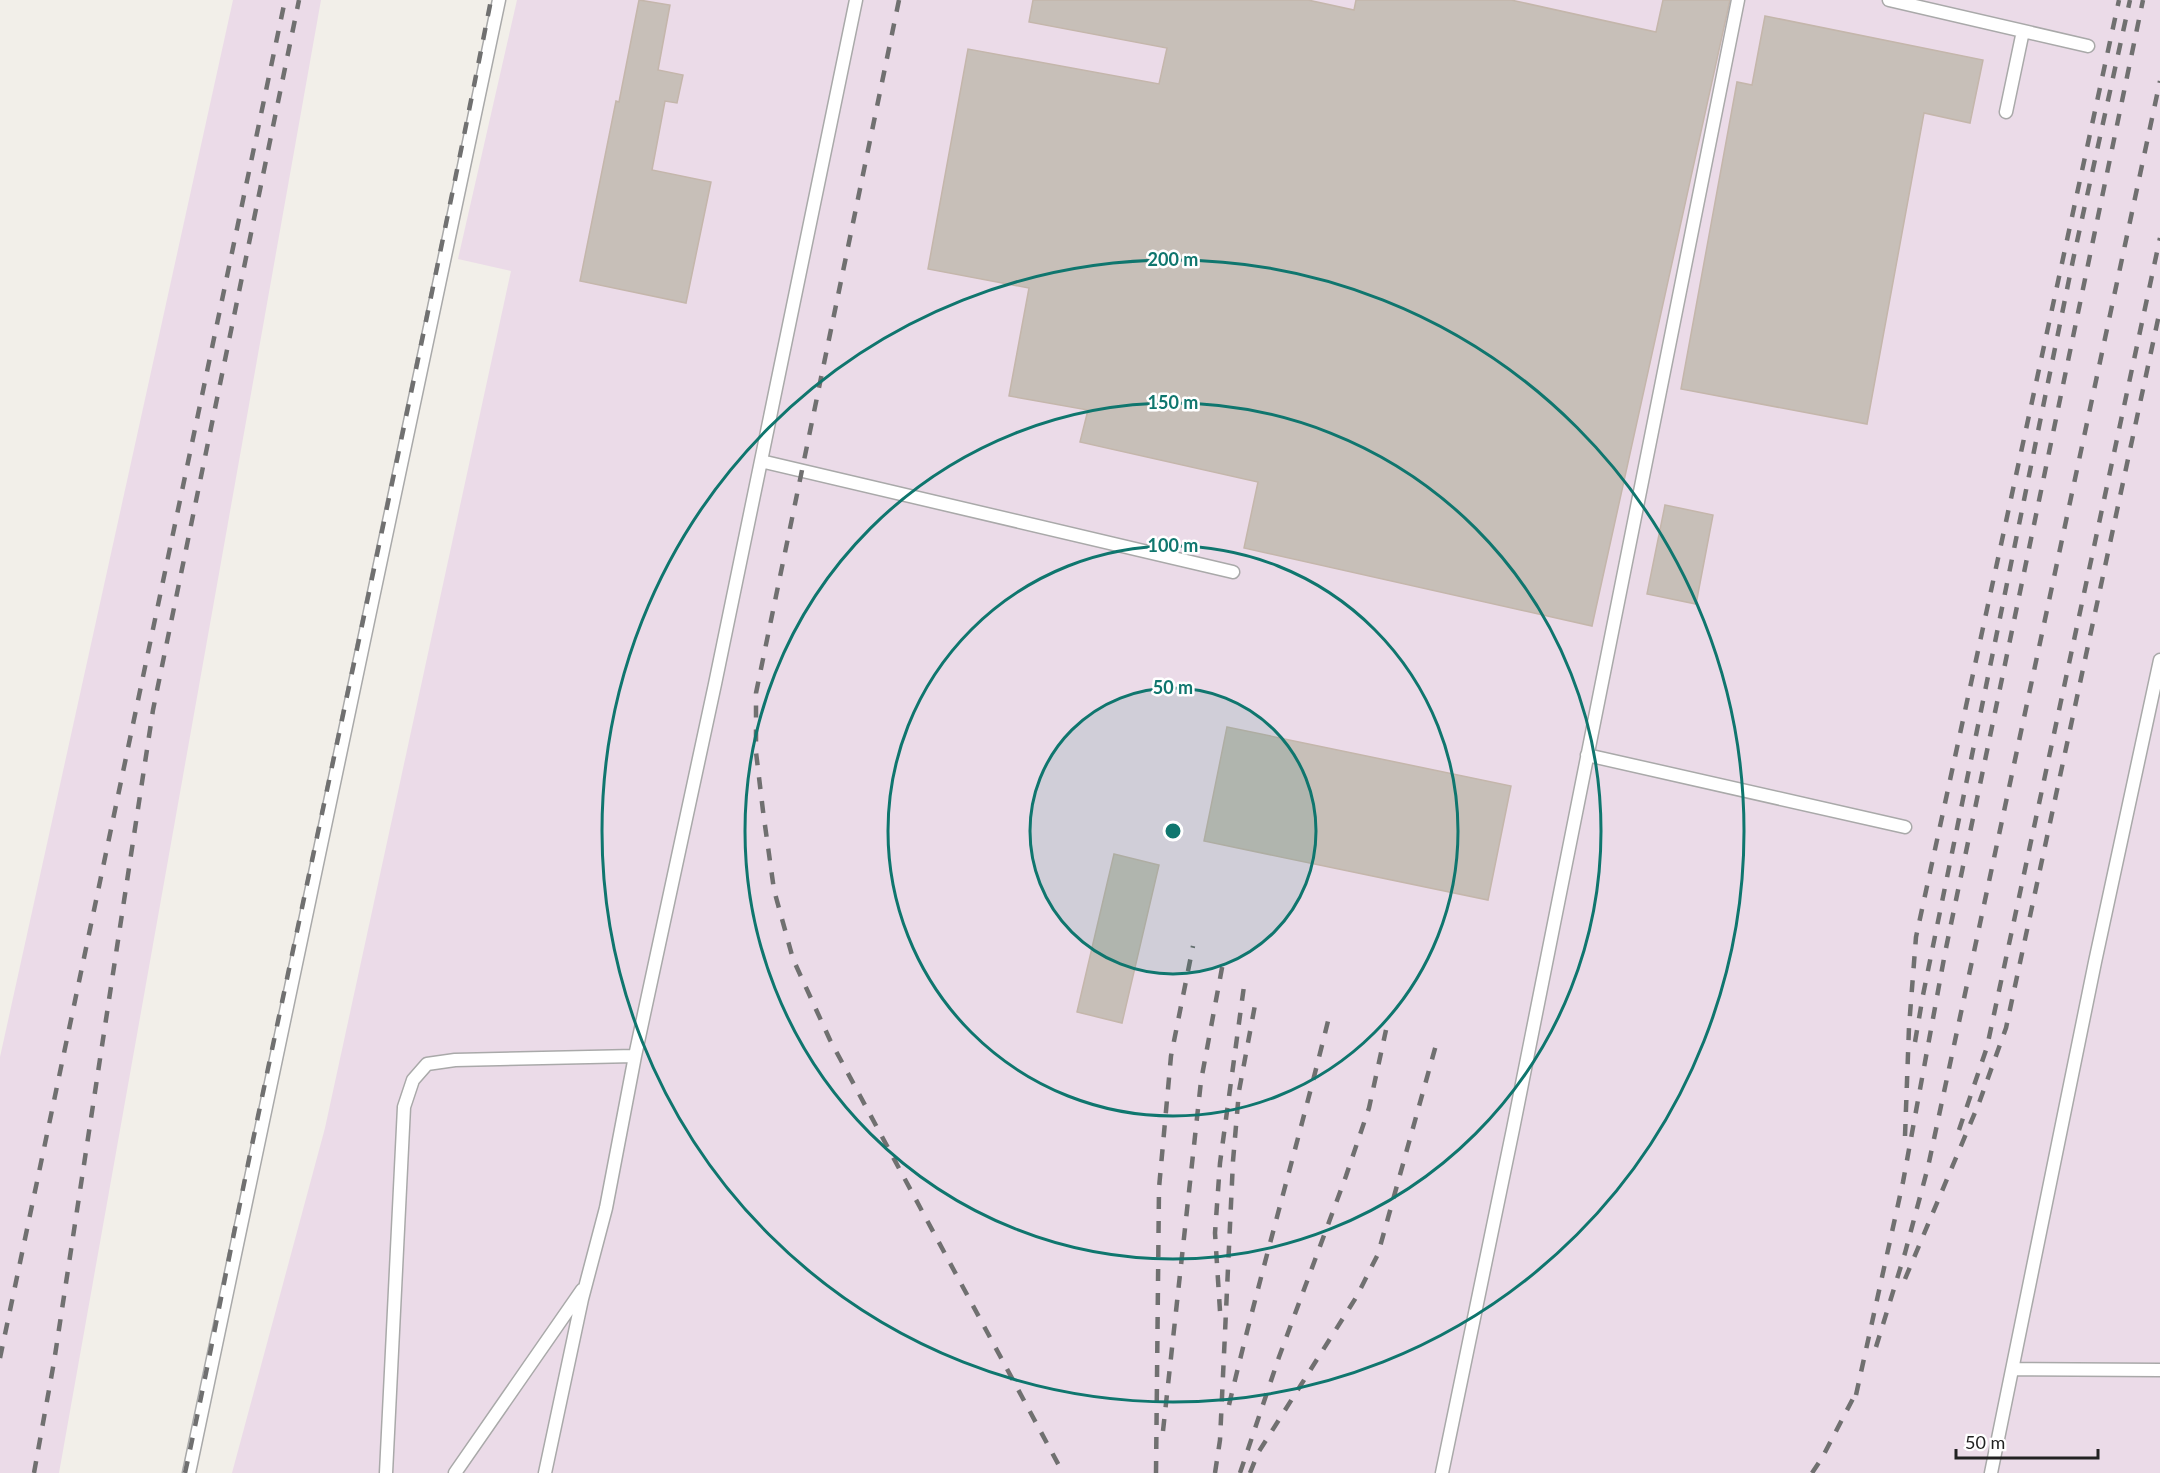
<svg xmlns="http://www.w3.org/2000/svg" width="2160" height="1473" font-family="Lato,sans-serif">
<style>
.industrial{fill:#ebdbe8}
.building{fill:#c7bfb8;stroke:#c4b6ab;stroke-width:1.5}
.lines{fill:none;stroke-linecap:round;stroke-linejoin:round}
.service-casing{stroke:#a9a9a9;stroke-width:15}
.service{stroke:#fff;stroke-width:12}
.rail{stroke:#707070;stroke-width:4.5;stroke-dasharray:12 12;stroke-linecap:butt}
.ring{fill:none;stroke:#0f766e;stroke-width:3}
.centre{fill:#0f766e;stroke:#fff;stroke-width:3}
.ring-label{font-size:18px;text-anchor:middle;font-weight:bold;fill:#0f766e;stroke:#fff;stroke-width:5;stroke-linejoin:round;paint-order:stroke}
</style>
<rect width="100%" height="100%" fill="#f2efe9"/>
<path class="industrial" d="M233,0H321L59,1473H0V1057Z
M517,0H2160V1473H232L325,1128L511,271L458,259Z"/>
<path class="building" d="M639,0L670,5L658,70L683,75L677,103L665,101L652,170L711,182L686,303L580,281L616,101L619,102Z
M1033,0H1308L1354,10L1356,0H1511L1656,32L1663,0H1730L1592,626L1244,548L1258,482L1080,442L1088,410L1009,396L1029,288L928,269L968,49L1159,84L1167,48L1029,22Z
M1765,16L1983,60L1970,123L1924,113L1867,424L1681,389L1737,82L1752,85Z
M1665,505L1713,515L1696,604L1647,594Z
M1227,727L1511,786L1488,900L1204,841Z
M1114,854L1159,865L1122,1023L1077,1012Z"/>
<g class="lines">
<g class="service-casing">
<path id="service" d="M1889,0L2088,46
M2006,112L2023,31
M761,461L1233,572
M1587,755L1905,827
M2013,1369L2160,1370
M189,1473C250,1184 309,895 371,607C414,405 458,203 499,0
M386,1473L404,1107L413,1080L427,1064L455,1060L635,1056
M455,1473L582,1290
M545,1473L582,1299L606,1208L635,1056L715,684L856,0
M1442,1473L1513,1129L1738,0
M1991,1473L2095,962L2160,660"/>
</g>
<use href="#service" class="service"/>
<path class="rail" d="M899,0L756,693V752L763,811L774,890L793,959L830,1040L1063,1473
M1915,1042L1923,995L2073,260L2130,0
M1959,1130L1987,1047L2160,238
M1905,1136L1909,1027L1916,937L2119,0
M1905,1279L1979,1103L2006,1028L2160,310
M1220,1311L1215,1233L1220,1163L1244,986
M1876,1347L1905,1253L1928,1167L2160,81
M0,1358L285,0
M1856,1395L1903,1182L1945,953L2143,0
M1229,1405C1260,1274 1298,1144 1330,1013
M1163,1431L1201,1081L1224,957
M34,1473L54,1362L153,710L299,0
M185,1473C207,1372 226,1271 247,1169C328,780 414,391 491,0
M1156,1473L1159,1188L1171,1056L1193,946
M1215,1473L1220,1440L1233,1161L1239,1091L1255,1005
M1240,1473L1279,1357L1346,1176L1369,1108L1386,1030
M1250,1473L1258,1453L1357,1296L1378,1254L1436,1045
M1812,1473L1822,1458L1858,1389"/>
</g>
<circle cx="1173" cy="831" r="143" fill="#0f766e" fill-opacity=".12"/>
<g class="ring">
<circle cx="1173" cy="831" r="143"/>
<circle cx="1173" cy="831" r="285"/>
<circle cx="1173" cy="831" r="428"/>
<circle cx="1173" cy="831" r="571"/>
</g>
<circle cx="1173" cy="831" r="9" class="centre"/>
<g class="ring-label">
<text x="1173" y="266">200 m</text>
<text x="1173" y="409">150 m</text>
<text x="1173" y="552">100 m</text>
<text x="1173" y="694">50 m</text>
</g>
<path d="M1956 1449v9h142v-9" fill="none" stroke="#222222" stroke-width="3"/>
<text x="1965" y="1449" font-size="18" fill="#222222" stroke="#ffffff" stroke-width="4.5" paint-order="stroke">50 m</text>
</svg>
